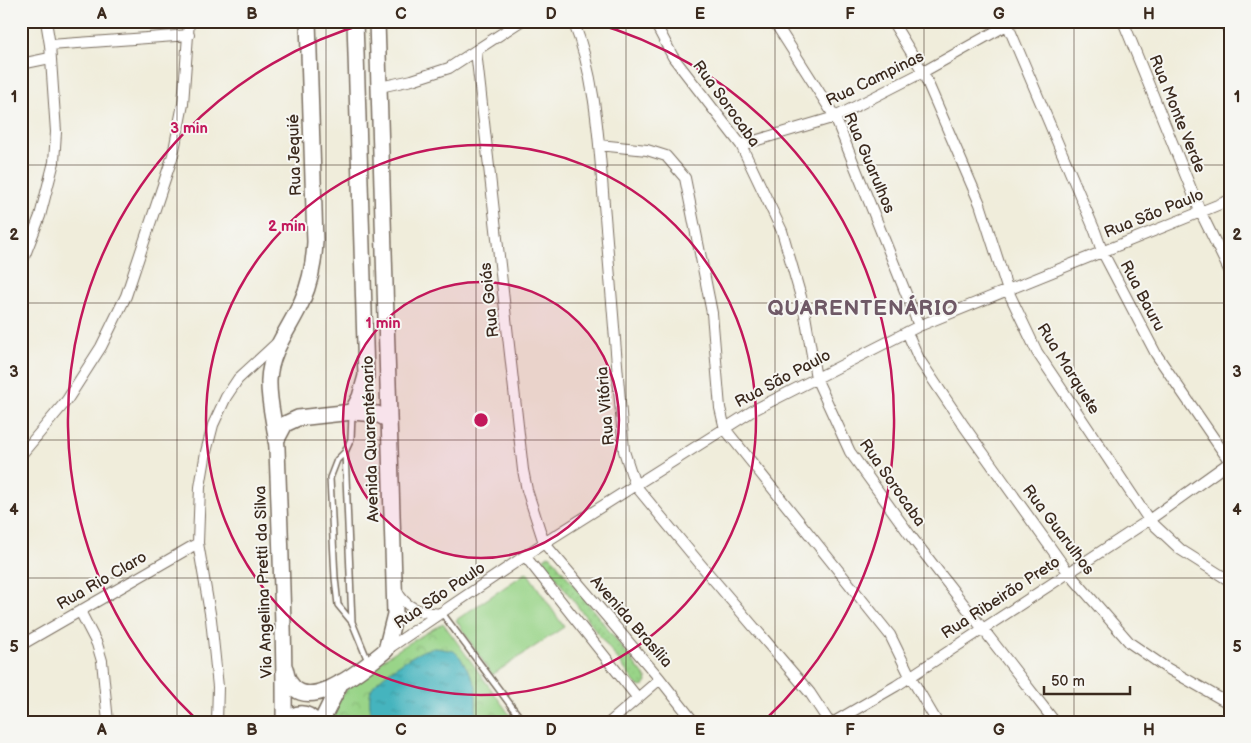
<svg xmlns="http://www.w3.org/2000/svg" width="1251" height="743" font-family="'Balsamiq Sans',sans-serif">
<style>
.grass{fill:url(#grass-dots);stroke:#6a7f53}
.park{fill:url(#park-crowns);stroke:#6a7f53}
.pitch{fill:#99d488;stroke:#6a7f53}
.water{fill:url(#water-ripples);stroke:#406f6e}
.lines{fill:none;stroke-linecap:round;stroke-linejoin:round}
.lane-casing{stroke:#7a6e60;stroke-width:8}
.street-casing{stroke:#7a6e60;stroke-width:12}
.secondary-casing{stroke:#7a6e60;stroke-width:18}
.lane{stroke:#fff;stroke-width:5}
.street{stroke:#fff;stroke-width:10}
.secondary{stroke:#fff;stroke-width:15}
.grid{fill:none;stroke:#3b2a1e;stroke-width:1;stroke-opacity:0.55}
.ring{fill:none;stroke:#c2185b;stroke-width:2.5}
.labels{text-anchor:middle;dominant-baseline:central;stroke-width:4;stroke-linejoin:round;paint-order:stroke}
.street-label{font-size:16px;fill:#3b2a1e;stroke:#f6f6f2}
.district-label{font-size:21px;font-weight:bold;letter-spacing:1px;fill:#6f5966;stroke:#f6f6f2}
.centre{fill:#c2185b;stroke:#f6f6f2;stroke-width:2.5}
.ring-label{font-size:15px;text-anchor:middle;font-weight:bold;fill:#c2185b;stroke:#f6f6f2;stroke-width:4;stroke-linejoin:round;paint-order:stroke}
.neatline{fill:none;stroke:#3b2a1e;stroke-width:2}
.grid-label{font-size:16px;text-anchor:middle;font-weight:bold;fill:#3b2a1e}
</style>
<defs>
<pattern id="grass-dots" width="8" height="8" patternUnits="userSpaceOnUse" patternTransform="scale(1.25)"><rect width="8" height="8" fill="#99d488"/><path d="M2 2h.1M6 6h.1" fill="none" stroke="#85b675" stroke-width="1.8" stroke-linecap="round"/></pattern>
<pattern id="park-crowns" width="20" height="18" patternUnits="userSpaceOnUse" patternTransform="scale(1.25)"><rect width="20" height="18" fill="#99d488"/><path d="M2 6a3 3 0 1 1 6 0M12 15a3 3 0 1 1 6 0" fill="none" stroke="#85b675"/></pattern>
<pattern id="water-ripples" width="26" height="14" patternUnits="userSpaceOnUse" patternTransform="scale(1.25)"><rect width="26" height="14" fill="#44b4be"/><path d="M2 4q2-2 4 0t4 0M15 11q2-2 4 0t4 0" fill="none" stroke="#3a939a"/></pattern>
</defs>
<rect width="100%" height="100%" fill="#f6f6f2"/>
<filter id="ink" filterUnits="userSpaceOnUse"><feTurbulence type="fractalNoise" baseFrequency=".02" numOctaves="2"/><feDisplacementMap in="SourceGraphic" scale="10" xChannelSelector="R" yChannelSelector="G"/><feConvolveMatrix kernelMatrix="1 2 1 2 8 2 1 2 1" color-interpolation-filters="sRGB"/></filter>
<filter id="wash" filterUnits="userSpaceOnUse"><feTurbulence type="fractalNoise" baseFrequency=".0096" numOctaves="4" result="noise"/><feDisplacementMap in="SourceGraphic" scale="20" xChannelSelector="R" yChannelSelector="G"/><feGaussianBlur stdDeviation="1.12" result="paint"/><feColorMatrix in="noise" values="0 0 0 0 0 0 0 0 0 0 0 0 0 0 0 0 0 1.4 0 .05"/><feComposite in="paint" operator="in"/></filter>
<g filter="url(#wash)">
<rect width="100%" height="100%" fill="#f0eddb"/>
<path class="grass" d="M548,555L551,556L646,678L647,682L644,686L640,687L636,684L545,563L544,558Z"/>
<path class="park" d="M443,623L515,722H329C333,713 337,703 343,694C362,668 415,640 443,623Z"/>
<path class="pitch" d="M527,572L564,627L492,675L456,620Z"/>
<path class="water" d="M436,648L454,651L460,657L471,675L476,686V722H371C371,712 368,699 371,690C376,678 412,655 425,650C428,649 432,648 436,648Z"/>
</g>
<g filter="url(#ink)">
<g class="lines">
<g class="lane-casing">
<path id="lane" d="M352,415L351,439L345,452L352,622
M345,452L337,460L330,478L335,578L338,605L352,622L368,661
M442,613L521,719"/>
</g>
<g class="street-casing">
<path id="street" d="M573,21C598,82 599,151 605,216C611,294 618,373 624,451L635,485L701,565L810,693L829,722
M654,21L673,57L741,145L782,231L803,304L816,378L850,452L910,535L1055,722
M774,21L835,117L919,326
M892,21L923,72L980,204L1008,291L1037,352L1149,520L1181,550L1230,581
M1006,21L1095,231L1102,251L1156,354L1230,462
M1123,21L1200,211L1230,272
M1224,21L1230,33
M50,45L189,35
M476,51L523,470L527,490L544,543L660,679L694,722
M21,64L50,58
M380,87L412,80L449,68L521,21
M599,145L647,150L666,156L685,178L712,313L720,408L725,429L890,635L910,676L937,722
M741,145L835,117L923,72L1014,21
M21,265L40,216L54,162L56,132L50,45L46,21
M907,332L919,359L964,426L1068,572L1130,643L1165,667L1230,704
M21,455L67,400L101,347L126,296L173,155L183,104L189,21
M525,556L637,697
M396,589C405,609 420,612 440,614
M80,611L97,644L102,661L108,722
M21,645L198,543
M386,650L544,543L754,410L919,326L1230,200
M217,722L218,687L211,619L198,543L200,487L206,452L213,425L226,397L238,379L278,342
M610,722L660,679
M834,722L896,686L1149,520L1230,462"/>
</g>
<g class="secondary-casing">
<path id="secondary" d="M352,412L360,397L366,376L355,21
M276,441L285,424L298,418L352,412L377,414L389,420
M285,668C295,727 364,668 386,650L395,614L377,21
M284,722C285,631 280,539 277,448C276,426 268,403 269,380C270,350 291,327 302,301C311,281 314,263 315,242L308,21
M287,722C295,711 307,711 315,722
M321,722L341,682"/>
</g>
<use href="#lane" class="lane"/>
<use href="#street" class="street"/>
<use href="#secondary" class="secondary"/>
</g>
</g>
<path class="grid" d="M177,21V722M326,21V722M476,21V722M626,21V722M775,21V722M924,21V722M1074,21V722M21,165H1230M21,303H1230M21,440H1230M21,578H1230"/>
<circle cx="481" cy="420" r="138" fill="#c2185b" fill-opacity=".12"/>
<g class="ring">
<circle cx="481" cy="420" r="138"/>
<circle cx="481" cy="420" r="275"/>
<path d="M197 720A413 413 0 0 1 371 22M591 22A413 413 0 0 1 765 720"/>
</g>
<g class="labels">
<g class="street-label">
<text transform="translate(875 79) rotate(-26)">Rua Campinas</text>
<text transform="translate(726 104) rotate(54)">Rua Sorocaba</text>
<text transform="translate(1177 114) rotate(68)">Rua Monte Verde</text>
<text transform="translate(295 155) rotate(-92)">Rua Jequié</text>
<text transform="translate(869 163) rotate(67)">Rua Guarulhos</text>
<text transform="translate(1154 214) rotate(-22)">Rua São Paulo</text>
<text transform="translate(1142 296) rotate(62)">Rua Bauru</text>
<text transform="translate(490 300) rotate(-96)">Rua Goiás</text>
<text transform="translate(1068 369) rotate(58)">Rua Marquete</text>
<text transform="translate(783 379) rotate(-28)">Rua São Paulo</text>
<text transform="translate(606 406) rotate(-95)">Rua Vitória</text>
<text transform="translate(371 439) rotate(-92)">Avenida Quarenténario</text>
<text transform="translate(892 483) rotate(55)">Rua Sorocaba</text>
<text transform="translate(1058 530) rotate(53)">Rua Guarulhos</text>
<text transform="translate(102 581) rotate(-30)">Rua Rio Claro</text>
<text transform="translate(264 582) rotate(-92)">Via Angelina Pretti da Silva</text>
<text transform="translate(440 596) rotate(-34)">Rua São Paulo</text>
<text transform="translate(1001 598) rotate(-33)">Rua Ribeirão Preto</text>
<text transform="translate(631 622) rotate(49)">Avenida Brasília</text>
</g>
<g class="district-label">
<text x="863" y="308">QUARENTENÁRIO</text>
</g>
</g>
<circle cx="481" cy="420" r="8" class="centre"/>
<g class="ring-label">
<text x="189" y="133">3 min</text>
<text x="287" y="231">2 min</text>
<text x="383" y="328">1 min</text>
</g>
<rect width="1251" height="743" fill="none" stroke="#f6f6f2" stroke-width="55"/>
<path d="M1044 686v8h86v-8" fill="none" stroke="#3b2a1e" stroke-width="2.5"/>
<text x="1051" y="686" font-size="15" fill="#3b2a1e" stroke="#f6f6f2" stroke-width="4" paint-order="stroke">50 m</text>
<rect x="28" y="28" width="1196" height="688" class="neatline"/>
<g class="grid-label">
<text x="102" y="19">A</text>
<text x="252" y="19">B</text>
<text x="401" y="19">C</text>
<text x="551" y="19">D</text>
<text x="700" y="19">E</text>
<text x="850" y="19">F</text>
<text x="999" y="19">G</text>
<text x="1149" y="19">H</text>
<text x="14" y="102">1</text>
<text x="1237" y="102">1</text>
<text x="14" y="240">2</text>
<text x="1237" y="240">2</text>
<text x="14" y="377">3</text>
<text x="1237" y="377">3</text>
<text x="14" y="515">4</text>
<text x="1237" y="515">4</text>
<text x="14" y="652">5</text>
<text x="1237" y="652">5</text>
<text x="102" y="735">A</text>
<text x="252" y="735">B</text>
<text x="401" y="735">C</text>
<text x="551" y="735">D</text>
<text x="700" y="735">E</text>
<text x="850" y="735">F</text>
<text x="999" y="735">G</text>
<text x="1149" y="735">H</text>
</g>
</svg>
